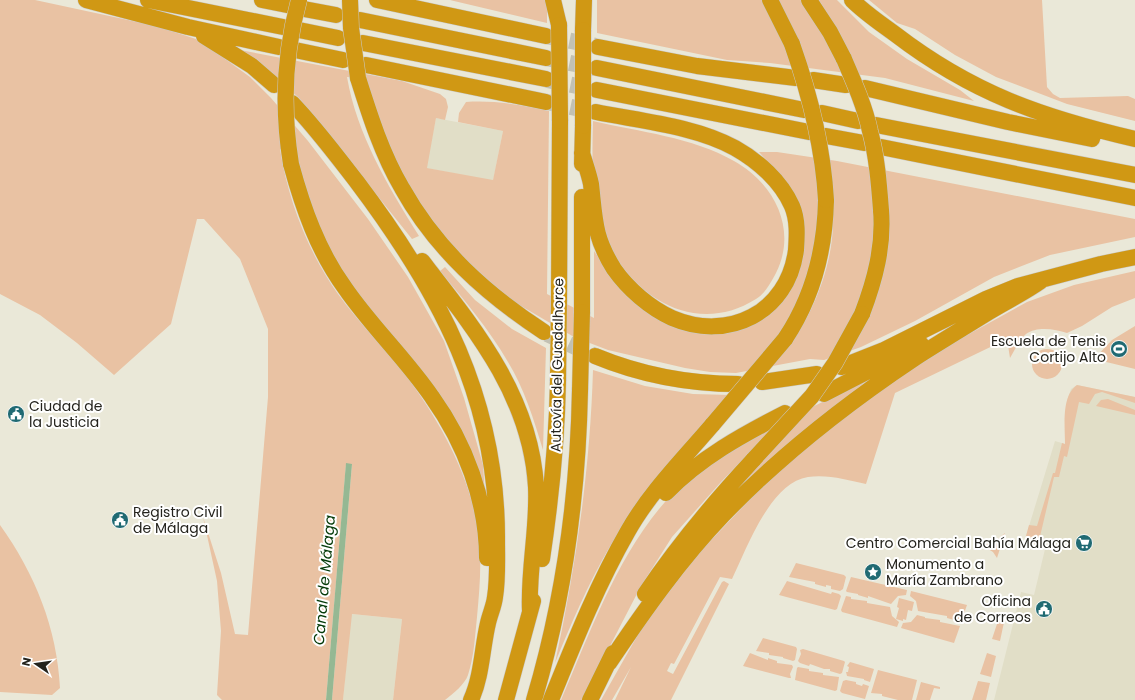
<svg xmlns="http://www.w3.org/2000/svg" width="1135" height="700" font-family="Poppins,sans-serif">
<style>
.built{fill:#e1dec7}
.green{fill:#e9c2a3;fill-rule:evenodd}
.water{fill:#95b893}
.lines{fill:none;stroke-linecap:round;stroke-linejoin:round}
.highway-tunnel{stroke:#c2c1b3;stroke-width:16;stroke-dasharray:16 8;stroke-linecap:butt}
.highway-casing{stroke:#cacac9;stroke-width:17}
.highway{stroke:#d09814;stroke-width:16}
.highway-bridge-casing{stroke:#cacac9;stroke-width:17;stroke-linecap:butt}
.highway-bridge{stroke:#d09814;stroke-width:16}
.labels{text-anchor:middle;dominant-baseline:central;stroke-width:4;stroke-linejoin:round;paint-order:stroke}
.poi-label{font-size:14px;fill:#24231d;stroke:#fff;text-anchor:end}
.street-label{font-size:14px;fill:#24231d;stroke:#fff}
.water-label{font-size:15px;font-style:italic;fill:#043a08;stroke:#fff}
</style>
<rect width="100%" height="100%" fill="#eae8d8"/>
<path class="built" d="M436,118L503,131L493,181L426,168Z
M1077,385L1135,397V700H994L1021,592L1034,595L1046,545L1035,544L1026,536L1055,441L1065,444L1067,401L1071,389Z
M351,614L402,619L393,700H343Z"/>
<path class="green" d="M0,0H35L156,26L199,40L250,77L271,98L308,141L368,219L408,277L444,341L464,398L483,465L485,496L467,446L358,294L326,245L308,201L293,145L280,149C288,200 308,252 338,294C358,322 383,346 404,373C436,415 465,466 476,518C483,551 480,585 477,617C475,636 474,657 468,675C465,684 453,694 445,700H393L402,619L352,614L343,700H332L352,464H346L326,700H222L217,695L221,631L217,581L203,517L221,573L235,634L248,635L268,397V329L240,259L204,219H197L171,324L114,375L77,343L40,315L0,294Z
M450,0H547V23L454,1Z
M597,0H764L798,41L779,0H801L836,28L819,0H837L869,32L907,59L960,90L974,101L885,78L770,63L727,60L597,33Z
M869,0H1042L1047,87L1053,94L1060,98L1128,96L1135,99V121L1067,104L996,77L955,55L915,29L897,23Z
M240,50L402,81L440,94L446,99L448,107L445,120L436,118L427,168L493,180L503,131L458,122L459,113L466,102C494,100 521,105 549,111L547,294L594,318V251L622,291L674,326L701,334H725L748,327L802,256L784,179L759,152H777L837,161L1135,219V237L1050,255L994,277L915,321L861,347L824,360L810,359L736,373L710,372L685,368L608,350L574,337L516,303L486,279L451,245L420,203L392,155L366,79L347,77C357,135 388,186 419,236L412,239L299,98L264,66ZM830,178C831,193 833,208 833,224C832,270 810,322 781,356L766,353L800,304L821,225Z
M593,121C640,132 692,137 734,161C774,183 798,229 776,273C771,282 765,294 756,299C704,332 648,307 617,259C613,253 607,246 604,238C591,205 592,157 593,121Z
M445,267L475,300L512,329L546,348L543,450C534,420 524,388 508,362C489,329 464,300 440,271Z
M1135,271V298L1112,307L1082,326L1067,333C1055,329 1037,326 1026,334C1019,340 1015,350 1010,358L1007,339L895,393L866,484C848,480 827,474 808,477C770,483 747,548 732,579L720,577L674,664L671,663L667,671L673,674L722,582L724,581L729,584L671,700H615L631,667L612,700H601L644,624L699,553L770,478L834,423L922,360L1027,302L1074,285Z
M1135,326V369L1094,359L1112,340Z
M1032 364a15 15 0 1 1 30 0a15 15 0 1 1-30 0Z
M593,370L645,386L693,394L731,395C689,444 643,492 609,548C588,584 571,624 555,663C576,566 590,470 593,370Z
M868,380L819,418L679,555L808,409Z
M1077,385L1135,397V403L1102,392L1095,394L1089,404L1079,402L1067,457L1064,456L1059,477H1054L1038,545L1035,544L1026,536L1029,525L1037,526L1053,473H1055L1062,443L1065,444C1065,426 1061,396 1077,385Z
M1108,399L1135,410V415L1096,406L1101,400Z
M773,428L721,482L672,537L641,586L582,700H561C592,628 620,547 676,490C703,463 740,445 773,428Z
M0,525C35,574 57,628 60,688L52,695L0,692Z
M1005,533L997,558L993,552L983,546L995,541Z
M796,563L844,575L846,577L843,589L840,591L831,589V586L826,585V587L815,584V582L789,577Z
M851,577L907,590L906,595L898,596L891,604L868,596V598L858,595V594L847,592L846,591Z
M787,581L831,594L832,592L839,594L841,596L837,609L835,610L779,595Z
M911,591L967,605L961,622L947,618V616L918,611L916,601L910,596Z
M846,596L851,597V599L867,601V603L890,607L892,616L899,622L897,627L842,612L841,610Z
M899,598L914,602L912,611L908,610L906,620L903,619V621L896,619L899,608L897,607Z
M1001,612L1006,613L1000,641L992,639Z
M917,615L925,617V618L940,620V622L960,626L954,643L901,628L903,623L911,622Z
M763,638L796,647L797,649L795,660L793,661L783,658V657L769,655V653L756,651Z
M803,649L844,661L845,662L842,673L840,674L830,671V669H824L810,664L809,666L800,663L798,661L801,654L800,650Z
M750,653L768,660V658L777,661V663L792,665L793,667L790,674L791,678H789L743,666Z
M987,653L996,656L991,677L980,674Z
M850,662L874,669L870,682L864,680V679L847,676L846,672H848L849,667L847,666Z
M798,667L809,669V671L823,673V675L839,677L837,690L835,691L795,680L797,668Z
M878,670L917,680L912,700H898L882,696V694L871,693Z
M846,680L856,682V684L862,686L863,684L869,686L865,699L842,693L840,691L843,681Z
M978,681L990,683L986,700H972Z
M921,682L940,687V689L934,688L930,700H916Z"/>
<path class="water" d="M346,463L352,464L332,700H326Z"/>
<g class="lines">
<path class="highway-tunnel" d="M546,36L596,46
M546,58L595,68
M547,80L597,90
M547,102L595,112
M547,334L593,355"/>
<g class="highway-casing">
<path id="highway" d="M86,0L188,27L279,47
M148,0L283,27
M262,0L287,5
M377,0L546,36
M553,0L559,25
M770,0L792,44
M809,0L830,32L844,59
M852,0C865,13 880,23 895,34C972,93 1041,117 1135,139
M304,9L336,15
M360,20L546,58
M299,30L338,38
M583,30L584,0
M204,36L252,66L274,85
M363,43L546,79
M598,47L697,66L796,78
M295,50L343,60
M366,65L546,102
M597,68L804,110
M358,78C370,116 382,154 402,188C436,249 486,294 544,332
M813,80L846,85
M865,88L1008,122L1092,139
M597,90L809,132
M292,103C316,128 336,155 357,182C440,292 498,400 497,541C497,559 498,579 495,597C494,606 490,614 488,623C482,648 482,676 471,700
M822,113L858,121
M876,125L1135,175
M826,136L864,143
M881,147L1135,198
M582,153C585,163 589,174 591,184C595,220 594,237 614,269C628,289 650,308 672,318C728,342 788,313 796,250C797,236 798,220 792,206C781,181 758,161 735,148C695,126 640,121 596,112
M291,164C303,208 318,251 345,288C371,326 406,359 432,397C465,443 487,501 487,558
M582,164L583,126
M422,261C475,329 531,397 536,487C538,529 528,570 530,611
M559,300L560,121
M582,312V197
M862,314C875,280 884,246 881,210
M785,339C813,297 825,250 826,200
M595,356C641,375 689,384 738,384
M841,367L884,350L986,299L1018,286L1101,264L1135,257
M762,382L817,374
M824,394L921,344
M666,493C700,458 742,435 785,413
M542,559C551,499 557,442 558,381
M645,594C678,545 714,502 754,459
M609,663C644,611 680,560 723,515C781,455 846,404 915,358C940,342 965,327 989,312C1007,301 1024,293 1041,281
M506,700L533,601
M534,700C564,599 578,495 580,390
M551,700C574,643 597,585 628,531C650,492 684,458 713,424
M590,700L613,653"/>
</g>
<use href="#highway" class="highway"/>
<g class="highway-bridge-casing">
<path id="highway-bridge" d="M350,0L351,28L358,78
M559,25L560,121
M792,44C810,95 823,146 826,200
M844,59C854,82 865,107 870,131C877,157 879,184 881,210
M583,126V30
M291,164C282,109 284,54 299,0
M558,381L559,300
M580,390L582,312
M713,424L785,339
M754,459L812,396L835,363L862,314"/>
</g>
<use href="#highway-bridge" class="highway-bridge"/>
</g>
<defs>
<g id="stadium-disc" transform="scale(0.9)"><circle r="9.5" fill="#206a73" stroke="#fff"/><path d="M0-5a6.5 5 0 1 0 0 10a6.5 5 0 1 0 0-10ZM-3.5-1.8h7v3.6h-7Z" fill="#fff"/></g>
<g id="civic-disc" transform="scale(0.9)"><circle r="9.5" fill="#206a73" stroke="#fff"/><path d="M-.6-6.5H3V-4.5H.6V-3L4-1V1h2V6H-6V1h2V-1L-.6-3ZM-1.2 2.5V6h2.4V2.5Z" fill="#fff"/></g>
<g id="supermarket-disc" transform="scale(0.9)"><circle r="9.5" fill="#206a73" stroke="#fff"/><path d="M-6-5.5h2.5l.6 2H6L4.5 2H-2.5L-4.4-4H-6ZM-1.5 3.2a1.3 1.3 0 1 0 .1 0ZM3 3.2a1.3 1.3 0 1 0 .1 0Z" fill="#fff"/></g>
<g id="sight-disc" transform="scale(0.9)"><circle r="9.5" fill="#206a73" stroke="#fff"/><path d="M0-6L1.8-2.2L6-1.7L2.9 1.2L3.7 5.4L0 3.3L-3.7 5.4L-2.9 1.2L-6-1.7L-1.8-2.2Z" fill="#fff"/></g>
</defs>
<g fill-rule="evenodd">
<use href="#stadium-disc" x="1119" y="349"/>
<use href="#civic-disc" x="16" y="414"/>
<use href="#civic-disc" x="120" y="520"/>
<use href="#supermarket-disc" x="1084" y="543"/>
<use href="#sight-disc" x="873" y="572"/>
<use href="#civic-disc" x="1044" y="609"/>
</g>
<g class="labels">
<g class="poi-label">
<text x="1106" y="341">Escuela de Tenis<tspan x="1106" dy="16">Cortijo Alto</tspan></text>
<text x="29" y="406" text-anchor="start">Ciudad de<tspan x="29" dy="16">la Justicia</tspan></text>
<text x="133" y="512" text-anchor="start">Registro Civil<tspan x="133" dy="16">de Málaga</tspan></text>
<text x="1071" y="543">Centro Comercial Bahía Málaga</text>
<text x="886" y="564" text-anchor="start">Monumento a<tspan x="886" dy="16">María Zambrano</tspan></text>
<text x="1031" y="601">Oficina<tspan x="1031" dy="16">de Correos</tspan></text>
</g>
<g class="street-label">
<text transform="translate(557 365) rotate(-89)">Autovía del Guadalhorce</text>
</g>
<g class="water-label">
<text transform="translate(324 580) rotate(-85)">Canal de Málaga</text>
</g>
</g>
<g transform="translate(36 664) rotate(283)" stroke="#ffffff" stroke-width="3" paint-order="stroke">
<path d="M0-3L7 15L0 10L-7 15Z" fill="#24231d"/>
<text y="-6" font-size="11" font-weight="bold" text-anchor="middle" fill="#24231d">N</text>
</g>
</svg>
